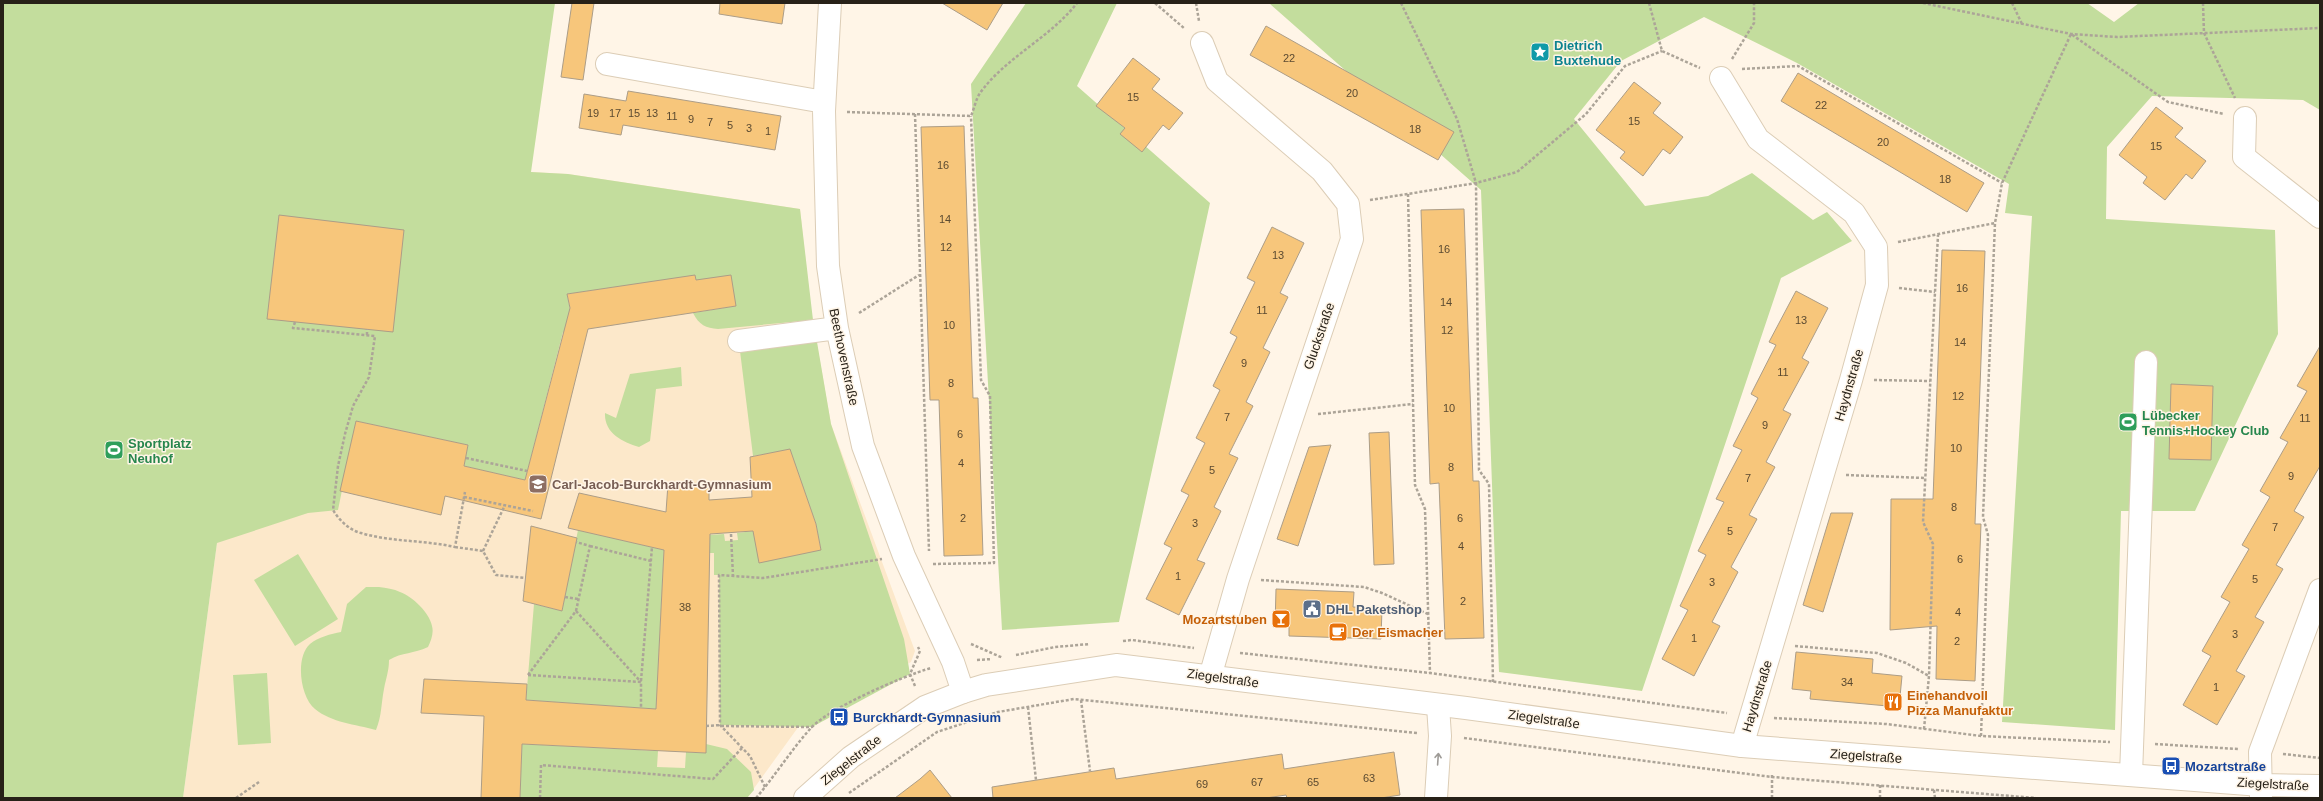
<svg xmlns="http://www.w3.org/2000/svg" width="2323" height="801" font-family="Arial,sans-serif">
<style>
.built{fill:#fce8ca}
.green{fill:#c3dd9d}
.building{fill:#f7c67b;stroke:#ac9d87}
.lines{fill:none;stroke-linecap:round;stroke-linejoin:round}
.minor-casing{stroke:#dccdb6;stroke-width:24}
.major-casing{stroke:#dccdb6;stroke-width:24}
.path{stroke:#aca498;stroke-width:2.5;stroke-dasharray:3 2;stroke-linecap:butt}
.minor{stroke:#fff;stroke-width:22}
.major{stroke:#fff;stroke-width:22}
.oneway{stroke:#9e9b97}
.labels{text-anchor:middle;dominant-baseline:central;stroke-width:3;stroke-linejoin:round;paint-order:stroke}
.number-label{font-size:11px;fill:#5b4a31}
.culture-label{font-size:13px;font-weight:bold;fill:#0d838f;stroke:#fff5e7;text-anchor:start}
.street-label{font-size:13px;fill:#272118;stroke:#fff5e7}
.leisure-label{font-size:13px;font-weight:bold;fill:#27864d;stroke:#fff5e7;text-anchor:start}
.education-label{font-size:13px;font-weight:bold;fill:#785e54;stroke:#fff5e7;text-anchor:start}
.service-label{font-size:13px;font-weight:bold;fill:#4e5e75;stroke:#fff5e7;text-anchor:start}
.food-label{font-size:13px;font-weight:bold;fill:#c56008;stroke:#fff5e7;text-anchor:start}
.transit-label{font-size:13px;font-weight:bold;fill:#164399;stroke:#fff5e7;text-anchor:start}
</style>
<rect width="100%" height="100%" fill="#fff5e7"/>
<path class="built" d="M531,172L568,174L800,209L811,310L831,424L915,651L911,662L807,715L747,798H183L217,543Z"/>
<path class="green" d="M3,3H555L531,172L568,174L800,209L813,320L718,329C706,328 699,325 693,313L736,306L696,280L695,276L567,294L574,331L563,332L525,480L464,466L468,445L356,421L338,510L308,513L217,543L183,798H3Z
M1026,3H1117L1077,86L1210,203L1119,622L1002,630L971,84Z
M1269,3H2087L2114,22L2139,3H2320V110L2303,100L2152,96L2107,147L2106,219L2275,230L2278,334L2195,511H2121L2115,730L2002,722L2032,216L2005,213L2009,184L1797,63L1704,17L1621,61L1574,119L1645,206L1708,196L1752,173L1813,220L1827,212L1852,241L1781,278L1642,691L1499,672L1481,190Z
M817,342L831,424L904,639L910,674L812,727L720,725L719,575H714V553H709V535L724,534L725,541L738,540L737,533L754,531L821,550L816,524L790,450L753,456L740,351Z
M681,367L682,386L656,389L650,441L639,447C622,442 604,433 605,413L616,418L630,374Z
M578,530L664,550L656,709L526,700L534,604L562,611Z
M298,554L338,619L295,646L254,580Z
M379,587C386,588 394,589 400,592C413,597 429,612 432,626C434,633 431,641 428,647C414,654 402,652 389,660C389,671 386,678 384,689C381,704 382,715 376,730C355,724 332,723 315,709C300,697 295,657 310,644C318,637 331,634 341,632L347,604L366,587Z
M267,673L271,743L238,745L233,675Z
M522,744L658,751L657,767L685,768L686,752L705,753L706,744L727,749L751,772L754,790L747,798H520Z"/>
<path class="building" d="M572,3H594L583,80L561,77Z
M720,3H785L782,24L719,14Z
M942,3H1003L987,30Z
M1266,26L1454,132L1438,160L1250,55Z
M1133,58L1160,79L1152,89L1183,113L1169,130L1163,125L1142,152L1120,134L1125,128L1096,106Z
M1798,73L1984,183L1967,212L1781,101Z
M1634,82L1661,103L1653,113L1683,137L1670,154L1663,149L1643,176L1620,158L1625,152L1596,130Z
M628,91L781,116L775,150L623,125L621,135L579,128L584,94L626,101Z
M2156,107L2183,128L2175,137L2206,161L2192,179L2186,174L2165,200L2143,183L2147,177L2119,155Z
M964,126L973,398H978L983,555L944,556L939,400H930L921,127Z
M1464,209L1473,481H1479L1484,638L1445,639L1439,483L1430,484L1421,210Z
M279,215L404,230L393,332L267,319Z
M1272,227L1304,243L1280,293L1288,297L1263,348L1270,352L1246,402L1253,406L1229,454L1238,458L1214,507L1221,511L1197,560L1205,563L1179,615L1146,599L1172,548L1164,544L1189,495L1181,491L1205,443L1196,438L1220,390L1213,386L1237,337L1230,333L1255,282L1247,278Z
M1942,250L1985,251L1975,524H1981L1975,681L1936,679L1937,626L1890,630L1891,499H1933Z
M695,275L696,280L731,275L736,306L588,329L541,519L445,496L441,515L340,491L356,421L468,445L464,466L525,480L570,308L567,294Z
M1796,291L1828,308L1802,358L1809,362L1783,410L1791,414L1766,462L1775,467L1749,515L1757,519L1731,567L1738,572L1712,622L1720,626L1694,676L1662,659L1688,610L1680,606L1706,555L1698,551L1724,502L1716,499L1742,450L1733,446L1758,398L1751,394L1776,345L1769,342Z
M2320,346V466L2294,511L2304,517L2276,565L2283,569L2255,617L2264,622L2236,671L2245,676L2217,725L2183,705L2211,656L2202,651L2230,602L2221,597L2249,549L2242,545L2270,497L2260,491L2288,442L2280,438L2307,391L2297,386Z
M2171,384L2213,386L2211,460L2169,459Z
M1389,432L1394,564L1374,565L1369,433Z
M1331,445L1298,546L1277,539L1309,447Z
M790,449L816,524L821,550L759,563L753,531L710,534L706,753L522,744L520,798H481L484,716L421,713L424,679L527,684L526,700L656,709L664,550L568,528L579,493L666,512L668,484L709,485V500L752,497L750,457Z
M1831,513H1853L1823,612L1803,605Z
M531,526L577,538L562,611L523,601Z
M1276,589L1354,592L1353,607L1382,608L1381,639L1289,636V626H1275Z
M1796,652L1873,659L1872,673L1902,676L1899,707L1810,699L1811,691L1792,689Z
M1394,752L1400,795L1381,798H1287L1286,795L1266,798H993L992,787L1114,768L1116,779L1282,754L1284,769Z
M930,770L952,798H895L920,779Z"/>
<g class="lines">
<g class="minor-casing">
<path id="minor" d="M830,3L824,111L828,266L837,328L863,446L904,556L953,662L963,692
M1202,43L1217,81L1322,171L1348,204L1352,239L1238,579L1210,677
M607,64L824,102
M1721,78L1758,139L1854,213L1876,247L1877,285L1851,380L1742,746
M2245,118L2244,157L2320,217
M739,341L837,328
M2131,775L2146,362
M1436,798L1440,736L1438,706
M2261,798L2260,752L2320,590"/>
</g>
<g class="major-casing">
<path id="major" d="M805,798L851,757L925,707L963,692L986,685L1116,665L1466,708L1742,746L2261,785L2320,786"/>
</g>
<path class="path" d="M1155,3L1185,29
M1196,3L1199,21
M1401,3L1457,119L1476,183L1479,470L1489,484L1493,682
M1649,3L1662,51L1700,68
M1923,3L2071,34L2117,37L2320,28
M2012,3L2022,24
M2203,3L2204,33L2235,98
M1732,59L1754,23V3
M1742,69L1798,66L2002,183
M847,112L971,116C974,109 976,99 980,93C1006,57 1050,38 1077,3
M915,114L929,551
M1408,194L1415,485L1425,509L1430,673
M1370,200L1476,183L1517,172L1586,114L1625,66L1662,51
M1898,242L1995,223L2002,183L2071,34L2168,102L2224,114
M1899,288L1935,292
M859,313L919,275
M295,322L293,328L375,336L369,377L353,406L345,434L338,466L333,510C339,520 349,530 361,533C391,542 424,540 455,547L465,492
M367,335V329
M1874,380L1930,381
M1318,414L1413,404
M466,458L527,471
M1846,475L1925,478
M464,497L533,511
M731,534L733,576
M590,546L651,561
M455,547L483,551L496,575L526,578
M483,551L505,505
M933,564L994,563L990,396L981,380L971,116
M1261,580L1364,587L1382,593L1428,614
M565,597L578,599
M576,611L590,546L576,542
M1123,641L1132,640L1194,648
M971,644L1003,658
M1795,646L1877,653L1906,663L1929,676
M1240,653L1430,673L1727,713
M1016,655L1055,647L1090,644
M977,660L992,659
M528,675L576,611L641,682
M528,675L641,682V708
M641,681L652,547
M915,686L910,674L920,651L918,647
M1081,700L1090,771
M1028,707L1036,780
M1774,718L1886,724L1981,736L2110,742
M706,726L721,725
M721,726L812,727
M1924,729L1929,676L1933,544L1923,522L1938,235
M1981,736L1988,535L1983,517L1995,223
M1464,738L1772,777L2036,798
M2155,744L2238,749
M2283,754L2320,758
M1880,785V798
M765,787L750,756L720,725L719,575L763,578L882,559
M1934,790L1935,798
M849,793L937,732L998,712L1074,699L1417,733
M236,798L259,782
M540,798L541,765L713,779L742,748
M756,798C775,776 791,750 811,728C829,708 903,676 931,668
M1772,798V775"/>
<use href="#minor" class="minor"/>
<use href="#major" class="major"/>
</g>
<defs><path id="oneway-shaft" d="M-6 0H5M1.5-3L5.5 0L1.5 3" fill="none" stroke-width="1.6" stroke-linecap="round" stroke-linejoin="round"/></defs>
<use class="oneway" href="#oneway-shaft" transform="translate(1438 759) rotate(-86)"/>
<defs>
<g id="sight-square" transform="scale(1)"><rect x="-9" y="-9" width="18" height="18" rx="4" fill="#0f9aa8" stroke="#fff5e7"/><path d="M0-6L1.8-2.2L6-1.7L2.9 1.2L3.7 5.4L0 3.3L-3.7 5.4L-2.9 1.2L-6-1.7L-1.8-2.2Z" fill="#fff"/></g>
<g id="stadium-square" transform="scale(1)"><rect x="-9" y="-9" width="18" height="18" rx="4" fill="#2e9e5b" stroke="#fff5e7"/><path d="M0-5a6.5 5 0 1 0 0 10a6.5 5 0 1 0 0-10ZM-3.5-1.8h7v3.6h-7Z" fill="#fff"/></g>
<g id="school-square" transform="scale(1)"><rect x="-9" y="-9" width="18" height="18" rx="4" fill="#8d6e63" stroke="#fff5e7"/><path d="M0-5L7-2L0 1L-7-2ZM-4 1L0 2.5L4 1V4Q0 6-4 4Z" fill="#fff"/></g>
<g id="civic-square" transform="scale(1)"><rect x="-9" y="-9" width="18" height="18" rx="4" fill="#5c6f8a" stroke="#fff5e7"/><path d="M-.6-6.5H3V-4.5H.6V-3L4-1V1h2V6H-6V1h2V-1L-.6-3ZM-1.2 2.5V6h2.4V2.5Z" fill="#fff"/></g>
<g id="bar-square" transform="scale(1)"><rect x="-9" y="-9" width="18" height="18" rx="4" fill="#e8710a" stroke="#fff5e7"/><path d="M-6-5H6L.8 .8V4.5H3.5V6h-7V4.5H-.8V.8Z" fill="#fff"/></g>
<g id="cafe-square" transform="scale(1)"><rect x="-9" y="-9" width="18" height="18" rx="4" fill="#e8710a" stroke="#fff5e7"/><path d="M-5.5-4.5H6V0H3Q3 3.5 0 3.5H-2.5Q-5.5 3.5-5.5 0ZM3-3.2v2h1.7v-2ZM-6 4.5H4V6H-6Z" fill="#fff"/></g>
<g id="restaurant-square" transform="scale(1)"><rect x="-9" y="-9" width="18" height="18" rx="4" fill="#e8710a" stroke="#fff5e7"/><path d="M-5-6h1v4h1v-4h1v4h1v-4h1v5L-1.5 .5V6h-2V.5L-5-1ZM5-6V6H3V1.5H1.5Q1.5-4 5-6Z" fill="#fff"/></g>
<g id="bus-square" transform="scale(1)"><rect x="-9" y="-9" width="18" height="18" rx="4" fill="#1a4fb4" stroke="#fff5e7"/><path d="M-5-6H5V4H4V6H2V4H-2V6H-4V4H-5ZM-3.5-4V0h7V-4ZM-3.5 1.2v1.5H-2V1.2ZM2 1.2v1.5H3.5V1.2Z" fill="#fff"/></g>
</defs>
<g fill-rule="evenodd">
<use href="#sight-square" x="1540" y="52"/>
<use href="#stadium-square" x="2128" y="422"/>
<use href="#stadium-square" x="114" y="450"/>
<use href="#school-square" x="538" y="484"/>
<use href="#civic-square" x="1312" y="609"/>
<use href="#bar-square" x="1281" y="619"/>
<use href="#cafe-square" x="1338" y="632"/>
<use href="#restaurant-square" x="1893" y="702"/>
<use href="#bus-square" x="839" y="717"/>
<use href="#bus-square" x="2171" y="766"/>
</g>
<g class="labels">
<g class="number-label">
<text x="1289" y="58">22</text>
<text x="1352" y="93">20</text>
<text x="1133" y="97">15</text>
<text x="1821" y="105">22</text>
<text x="593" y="113">19</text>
<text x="615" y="113">17</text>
<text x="634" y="113">15</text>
<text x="652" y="113">13</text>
<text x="672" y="116">11</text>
<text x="691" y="119">9</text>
<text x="1634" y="121">15</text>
<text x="710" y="122">7</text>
<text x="730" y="125">5</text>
<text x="749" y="128">3</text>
<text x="1415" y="129">18</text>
<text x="768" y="131">1</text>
<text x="1883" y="142">20</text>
<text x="2156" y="146">15</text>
<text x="943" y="165">16</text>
<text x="1945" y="179">18</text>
<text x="945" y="219">14</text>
<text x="946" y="247">12</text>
<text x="1444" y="249">16</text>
<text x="1278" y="255">13</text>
<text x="1962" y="288">16</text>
<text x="1446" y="302">14</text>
<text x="1262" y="310">11</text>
<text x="1801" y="320">13</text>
<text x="949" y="325">10</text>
<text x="1447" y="330">12</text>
<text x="1960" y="342">14</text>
<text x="1244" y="363">9</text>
<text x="1783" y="372">11</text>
<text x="951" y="383">8</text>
<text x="1958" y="396">12</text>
<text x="1449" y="408">10</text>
<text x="1227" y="417">7</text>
<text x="2305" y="418">11</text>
<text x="1765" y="425">9</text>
<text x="960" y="434">6</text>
<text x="1956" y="448">10</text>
<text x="961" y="463">4</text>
<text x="1451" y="467">8</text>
<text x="1212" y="470">5</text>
<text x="2291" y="476">9</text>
<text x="1748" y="478">7</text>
<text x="1954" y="507">8</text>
<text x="963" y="518">2</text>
<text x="1460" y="518">6</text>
<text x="1195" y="523">3</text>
<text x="2275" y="527">7</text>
<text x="1730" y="531">5</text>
<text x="1461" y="546">4</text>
<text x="1960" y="559">6</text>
<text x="1178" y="576">1</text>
<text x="2255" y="579">5</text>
<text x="1712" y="582">3</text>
<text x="1463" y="601">2</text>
<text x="685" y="607">38</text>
<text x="1958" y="612">4</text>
<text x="2235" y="634">3</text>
<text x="1694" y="638">1</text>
<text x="1957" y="641">2</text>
<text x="1847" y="682">34</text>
<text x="2216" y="687">1</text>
<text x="1369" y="778">63</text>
<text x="1257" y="782">67</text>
<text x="1313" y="782">65</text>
<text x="1202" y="784">69</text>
</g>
<g class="culture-label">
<text x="1554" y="45">Dietrich<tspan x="1554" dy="15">Buxtehude</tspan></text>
</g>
<g class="street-label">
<text transform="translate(1319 336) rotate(-71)">Gluckstraße</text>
<text transform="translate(844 357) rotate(78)">Beethovenstraße</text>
<text transform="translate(1849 385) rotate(-74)">Haydnstraße</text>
<text transform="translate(1223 678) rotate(8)">Ziegelstraße</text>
<text transform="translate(1757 696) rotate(-73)">Haydnstraße</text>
<text transform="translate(1544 719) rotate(8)">Ziegelstraße</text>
<text transform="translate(1866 756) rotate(4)">Ziegelstraße</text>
<text transform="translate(851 760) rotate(-38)">Ziegelstraße</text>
<text transform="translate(2273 784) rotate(3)">Ziegelstraße</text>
</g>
<g class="leisure-label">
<text x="2142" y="415">Lübecker<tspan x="2142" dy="15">Tennis+Hockey Club</tspan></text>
<text x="128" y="443">Sportplatz<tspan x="128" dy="15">Neuhof</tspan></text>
</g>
<g class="education-label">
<text x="552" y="484">Carl-Jacob-Burckhardt-Gymnasium</text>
</g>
<g class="service-label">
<text x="1326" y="609">DHL Paketshop</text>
</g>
<g class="food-label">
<text x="1267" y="619" text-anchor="end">Mozartstuben</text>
<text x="1352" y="632">Der Eismacher</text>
<text x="1907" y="695">Einehandvoll<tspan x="1907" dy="15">Pizza Manufaktur</tspan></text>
</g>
<g class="transit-label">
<text x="853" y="717">Burckhardt-Gymnasium</text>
<text x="2185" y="766">Mozartstraße</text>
</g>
</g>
<rect width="2323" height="801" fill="none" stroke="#272118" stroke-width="8"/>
</svg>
